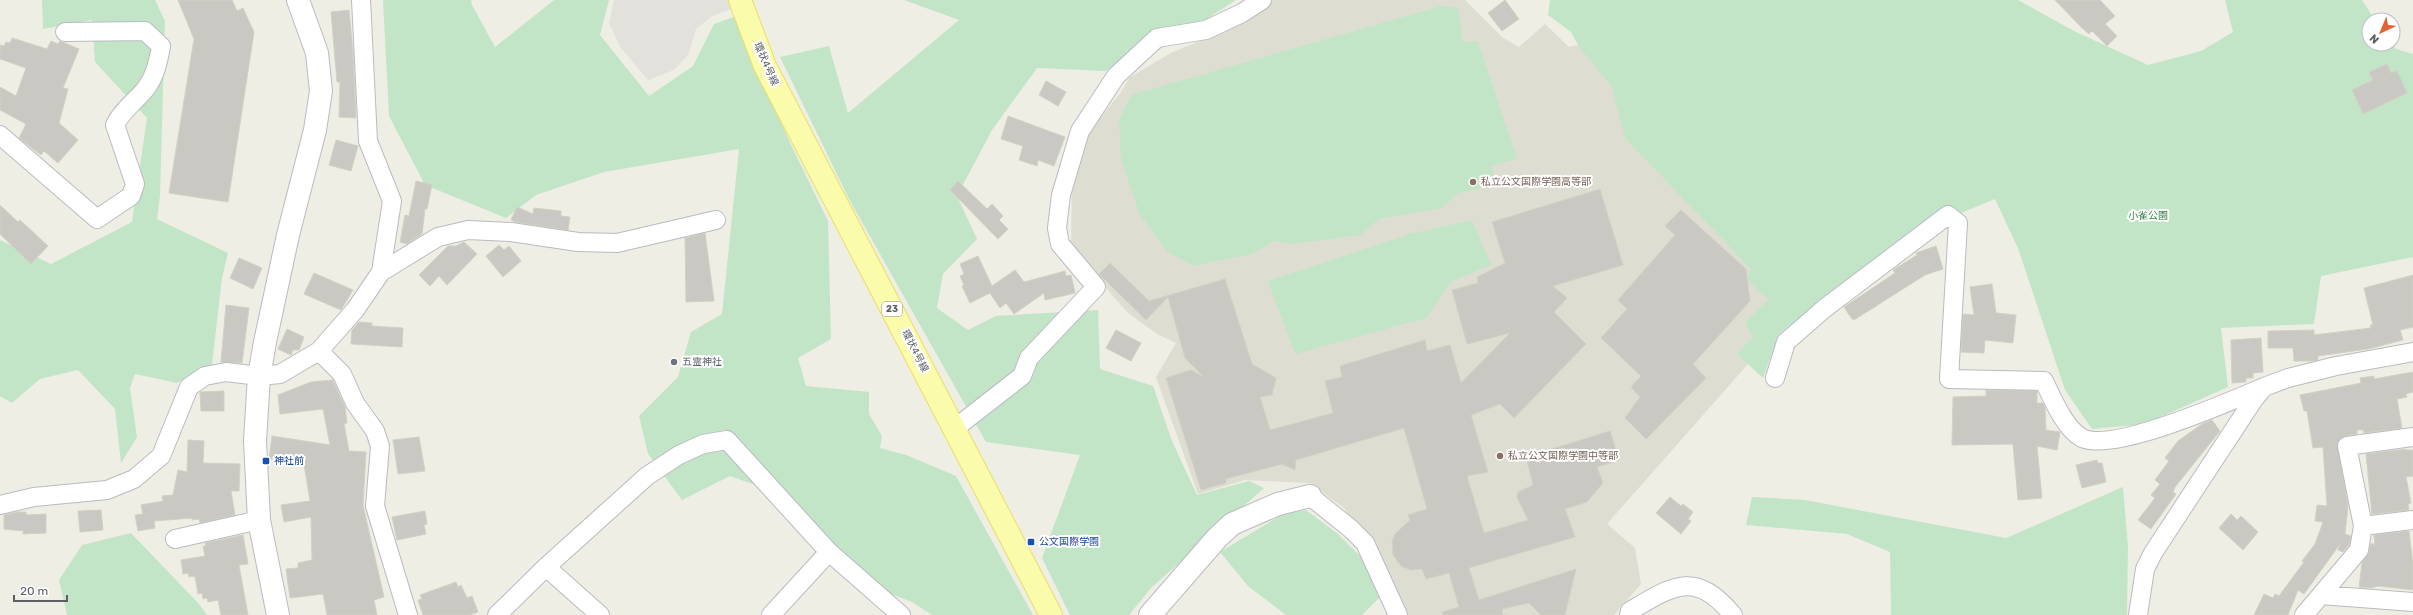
<svg xmlns="http://www.w3.org/2000/svg" width="2413" height="615" font-family="Rubik,'Noto Sans JP',sans-serif">
<style>
.industrial{fill:#e2e1dc}
.education{fill:#deddd2}
.green{fill:#c2e5c8}
.building{fill:#cac8c2;stroke:#d3d1c3}
.lines{fill:none;stroke-linecap:round;stroke-linejoin:round}
.street-casing{stroke:#b9bbc0;stroke-width:20}
.secondary-casing{stroke:#babbc2;stroke-width:24}
.primary-casing{stroke:#ecdf5f;stroke-width:24}
.street{stroke:#fff;stroke-width:18}
.secondary{stroke:#fff;stroke-width:22}
.primary{stroke:#fafcac;stroke-width:22}
.education-dot{fill:#8d6e63;stroke:#fff;stroke-width:1.5}
.worship-dot{fill:#6b7280;stroke:#fff;stroke-width:1.5}
.transit-dot{fill:#1a4fb4;stroke:#fff;stroke-width:1.5}
.labels{text-anchor:middle;dominant-baseline:central;stroke-width:4;stroke-linejoin:round;paint-order:stroke}
.shield{fill:#fff;stroke:#8d8e92;stroke-width:1}
.shield-label{font-size:9px;font-weight:bold;fill:#5c5e64}
.street-label{font-size:10px;fill:#5c5e64;stroke:#fff}
.education-label{font-size:10px;fill:#785e54;stroke:#fff;text-anchor:start}
.park-label{font-size:10px;fill:#378048;stroke:#fff}
.worship-label{font-size:10px;fill:#5b616d;stroke:#fff;text-anchor:start}
.transit-label{font-size:10px;fill:#164399;stroke:#fff;text-anchor:start}
</style>
<rect width="100%" height="100%" fill="#eeeee4"/>
<path class="industrial" d="M614,0H727L731,9L712,16L696,29L688,55L674,70L648,80L621,48L609,23Z"/>
<path class="education" d="M1273,0H1465L1503,38L1519,47L1545,24L1569,47L1608,38L1800,305L1607,524L1635,548L1641,584L1614,615H1406L1384,565L1344,508L1310,483L1245,480L1198,494L1156,377L1176,343L1157,334L1127,312L1071,248L1072,181L1087,135L1121,92L1130,77L1171,53L1250,20Z"/>
<path class="green" d="M42,0H155L165,21L160,196L157,219L228,253L222,278L212,364L177,383L135,374L130,388L137,437L121,463L115,409L78,370L40,379L12,403L0,396V240L51,264L132,222L147,118L95,62L92,20L43,29Z
M383,0H471L472,5L495,47L554,0H609L600,35L649,96L693,66L714,24L734,17L792,147L828,221L831,339L798,358L806,386L869,392V414L882,436L880,448L906,455L956,476L1033,615H932L912,602L862,583L789,497L730,476L682,500L648,454L639,416L678,377L691,332L722,314L739,149L604,172L536,195L506,218L425,185L389,116Z
M904,0H1236L1160,49L1105,71L1037,68L992,130L957,196L977,239L943,274L937,308L968,330L996,316L1098,310L1100,369L1153,386L1172,441L1197,495L1249,481L1264,488L1152,587L1129,615H1070L1042,558L1080,455L986,442L849,199L780,57L829,46L848,113L959,20Z
M1550,0H2018L2074,31L2148,65L2201,51L2233,32L2225,0H2362L2375,20H2369V44H2392L2396,49L2413,54V257L2321,276L2314,324L2221,328L2228,387L2145,424L2092,429L2065,390L2018,248L1995,199L1904,237L1779,334L1763,378L1737,354L1753,337L1745,323L1768,299L1745,277L1752,270L1625,138L1612,87L1580,48L1571,32L1548,15Z
M1441,6L1458,8L1463,42L1478,41L1517,159L1491,166L1498,185L1458,193L1442,208L1379,219L1360,235L1292,244L1275,241L1252,254L1193,266L1168,252L1140,215L1121,159L1119,120L1131,95Z
M1472,220L1491,265L1451,282L1426,318L1295,354L1268,281L1410,234Z
M2123,487L2128,547L2127,615H1891L1890,552L1847,534L1746,525L1752,497L1805,500L2006,538Z
M1306,510L1338,534L1370,566L1383,594L1362,615H1286L1248,586L1220,552L1283,514Z
M131,533L199,604L207,615H67L59,580L82,545Z"/>
<path class="building" d="M178,0H232L237,11L243,8L254,32L228,202L169,193L194,39Z
M1505,0L1519,19L1502,31L1488,13Z
M2055,0H2100L2115,16L2105,24L2117,36L2107,46L2092,31L2089,34L2081,27Z
M349,10L353,53L356,118L339,117L340,82H337L331,12Z
M12,38L47,49L51,41L58,44L60,41L79,49L63,88L68,89L59,123L78,140L58,163L44,151L41,155L19,138L26,124L0,110V87L16,96L26,68L0,59V45L4,46L6,42L10,43Z
M2387,64L2391,73L2397,71L2407,93L2363,114L2352,90L2373,80L2369,72Z
M1046,81L1066,92L1058,106L1039,95Z
M1008,116L1065,137L1054,166L1038,160L1037,166L1019,160L1023,146L1001,139Z
M336,140L358,146L351,171L329,165Z
M416,181L432,185L427,209H425L422,234L407,244L400,242L405,215L409,216Z
M958,181L987,209L992,204L1003,216L999,220L1008,229L998,239L950,190Z
M1600,189L1623,265L1553,286L1567,298L1554,312L1586,344L1514,418L1500,404L1471,415L1488,472L1467,476L1484,533L1528,520L1517,497L1518,492L1533,485L1526,457L1610,431L1619,460L1597,467L1603,483L1587,502L1565,509L1575,537L1469,568L1479,600L1576,569L1565,615H1541L1529,603L1502,609L1503,615H1443L1442,612L1459,607L1449,573L1426,579L1422,569L1411,570L1401,566L1393,555L1392,542L1395,534L1410,520L1408,515L1427,509L1404,428L1296,460L1295,470L1282,464L1226,479V483L1201,490L1166,378L1191,370L1204,377L1185,358L1168,297L1146,320L1099,274L1110,263L1149,301L1225,279L1252,364L1276,378L1272,395L1260,397L1270,430L1333,413L1325,381L1342,377L1340,366L1425,340L1427,351L1450,345L1461,383L1510,333L1467,344L1452,290L1478,283L1477,277L1505,263L1492,222Z
M0,205L18,222L20,220L48,246L31,264L0,234Z
M517,207L533,214L534,208L561,211V216L570,217L568,230L516,222L511,220Z
M1681,210L1746,269L1750,301L1693,364L1706,378L1646,439L1625,418L1640,397L1631,387L1641,376L1601,338L1627,309L1618,300L1675,235L1665,226Z
M705,233L714,301L686,302L685,238Z
M464,242L477,254L447,285L439,276L430,286L419,275L448,246H456Z
M499,245L504,250L509,246L521,261L503,277L486,256Z
M1936,246L1943,269L1925,275L1854,320L1852,319L1844,307L1895,273L1893,270L1917,255L1916,253Z
M978,256L992,286L1015,270L1024,282L1065,271L1066,276L1071,275L1075,293L1045,300L1044,293L1014,314L1006,303L1000,308L990,293L970,303L962,286L964,285L960,276L964,274L960,264Z
M239,258L262,268L253,289L230,278Z
M314,273L353,290L341,310L304,294Z
M2413,275V327L2400,330L2403,340L2368,349L2318,356V360L2313,361H2294L2293,348H2268V331L2314,330V335L2371,328L2370,325H2373L2364,288Z
M1992,284L1996,313L2016,315L2013,343L1985,340L1984,353L1961,352L1963,314L1974,315L1970,287Z
M226,305L249,308L242,363L221,362Z
M359,322L372,323V326L403,328L402,347L351,344L352,330Z
M287,329L304,337L299,350H293L291,355L278,349Z
M1116,330L1141,343L1131,361L1106,348Z
M2261,338L2263,372L2253,373V378H2246V382L2232,383L2231,340Z
M2413,372V392L2406,394L2407,397L2397,399L2402,428L2364,433L2363,430H2357V434L2345,436L2337,442L2348,506L2345,534L2351,536L2349,545L2343,552L2338,550L2340,544L2304,594L2298,590L2288,615H2254L2264,594L2273,598L2275,594L2279,596L2304,562L2302,561L2315,544L2323,522L2315,521L2317,505L2327,506L2323,447L2313,448L2307,411H2304L2300,395L2361,383L2360,378L2374,376V379Z
M333,380L345,407L347,423L344,424L349,451L366,452L363,505L384,597L374,600L377,615H327L323,594L290,598L286,569L298,568V563L312,560L311,517L284,522L281,505L310,501L304,464L269,459L272,436L330,445L323,409L280,414L278,395L311,382Z
M1986,390L2037,391V403H2043L2045,408L2046,430L2060,432L2057,450L2037,446L2042,498L2018,500L2013,444L1952,445L1953,397L1986,396Z
M224,391V411H201L200,392Z
M2212,420L2220,431L2175,487L2173,492L2176,494L2151,529L2138,520L2155,498L2151,495L2160,484L2155,480L2169,461L2165,458L2178,441L2202,424Z
M419,437L425,471L398,474L393,440Z
M188,440L204,441L203,463L240,464L239,491H231L235,515L200,523L199,519L192,520V518L154,521L155,528L138,531L135,515L143,514L141,505L163,501L162,496L173,495L178,470L187,472Z
M2406,449V450H2413V476L2406,477L2411,503L2408,504L2409,510L2372,514L2366,454Z
M2097,460L2098,463H2102L2106,482L2082,488L2076,465Z
M1670,497L1681,506L1683,504L1693,512L1688,519L1691,521L1681,534L1656,513Z
M101,510L103,530L80,532L78,511Z
M425,511L427,524L424,525L426,534L397,540L392,517Z
M17,512H26V515L46,514V533L23,534V531L4,529V515Z
M2231,514L2237,520L2241,516L2258,532L2243,550L2219,528Z
M2409,531L2413,565V590L2378,586L2372,588L2359,587L2362,563L2369,552L2371,543L2375,545L2374,535Z
M243,535L248,564L239,565L248,615H221L218,600L208,602L207,598L203,599L202,593L198,594L195,576L189,577L188,573L183,574L181,560L205,556L203,546H206L205,543Z
M456,582L458,587L461,585L467,598L472,596L478,612L470,615H423L418,600L422,599L420,595Z"/>
<g class="lines">
<g class="street-casing">
<path id="street" d="M361,0L368,141L392,201L381,272
M0,135L97,219L131,196L135,184L115,125C121,112 131,105 141,94C154,81 158,64 161,46L145,31L65,32
M319,351L342,374L355,403L375,431L380,446L375,506L408,615
M1775,378L1786,342L1825,308L1948,215L1958,223L1949,379L2044,381C2052,398 2065,429 2082,438C2113,453 2231,401 2264,387
M954,429L1022,376L1029,358L1096,287L1060,244L1057,228L1061,195L1080,131L1116,76L1157,38L1206,30L1242,13L1262,0
M1310,496L1351,529L1365,543L1398,615
M0,505L34,497L107,490L134,479L161,456L189,387L205,376L226,372L259,376L280,374L319,351L355,310L381,272L438,237L468,230L511,232L578,242L617,243L716,220
M2363,526L2413,520
M175,539L259,520
M546,567L600,615
M2321,595L2413,602
M497,615L546,567L647,476L679,455L703,444L727,440L829,552L901,615
M771,615L829,552
M1629,615L1630,611C1674,585 1695,570 1733,615
M2138,615L2145,569L2153,553L2254,399L2264,387L2288,378L2336,366L2413,352
M2304,615L2359,550L2363,526L2347,446L2413,437"/>
</g>
<g class="secondary-casing">
<path id="secondary" d="M278,615L259,520L255,441L259,376L265,342L288,235L315,130L321,91L317,53L298,0
M1150,615L1217,538L1232,524L1278,504L1310,496"/>
</g>
<g class="primary-casing">
<path id="primary" d="M740,0L765,66L1051,615"/>
</g>
<use href="#street" class="street"/>
<use href="#secondary" class="secondary"/>
<use href="#primary" class="primary"/>
</g>
<g class="education-dot">
<circle cx="1473" cy="182" r="4"/>
<circle cx="1500" cy="456" r="4"/>
</g>
<circle class="worship-dot" cx="674" cy="362" r="4"/>
<g class="transit-dot">
<rect x="262" y="457" width="8" height="8" rx="2"/>
<rect x="1027" y="538" width="8" height="8" rx="2"/>
</g>
<g class="labels">
<rect class="shield" x="882" y="302" width="20" height="14" rx="3"/>
<g class="shield-label">
<text x="892" y="309">23</text>
</g>
<g class="street-label">
<text transform="translate(766 64) rotate(66)">環状4号線</text>
<text transform="translate(915 351) rotate(63)">環状4号線</text>
</g>
<g class="education-label">
<text x="1481" y="182">私立公文国際学園高等部</text>
<text x="1508" y="456">私立公文国際学園中等部</text>
</g>
<g class="park-label">
<text x="2148" y="216">小雀公園</text>
</g>
<g class="worship-label">
<text x="682" y="362">五霊神社</text>
</g>
<g class="transit-label">
<text x="274" y="461">神社前</text>
<text x="1039" y="542">公文国際学園</text>
</g>
</g>
<g transform="translate(2381 32) rotate(224)"><circle r="19" fill="#ffffff" stroke="#bebfc1"/>
<path d="M0-3L7 15L0 10L-7 15Z" fill="#e36336"/>
<text y="-6" font-size="11" font-weight="bold" text-anchor="middle" fill="#5c5e64">N</text>
</g>
<path d="M14 595v6h53v-6" fill="none" stroke="#5c5e64" stroke-width="2"/>
<text x="20" y="595" font-size="12" fill="#5c5e64" stroke="#ffffff" stroke-width="3" paint-order="stroke">20 m</text>
</svg>
